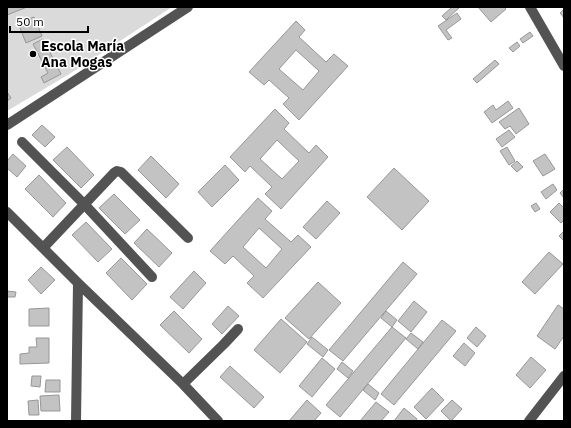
<svg xmlns="http://www.w3.org/2000/svg" width="571" height="428" font-family="'IBM Plex Sans',sans-serif">
<style>
.green{fill:#dadada}
.building{fill:#c3c3c3;stroke:#979797;fill-rule:evenodd}
.lines{fill:none;stroke-linecap:round;stroke-linejoin:round}
.minor{stroke:#535353;stroke-width:10}
.poi-dot{fill:#000;stroke:#fff;stroke-width:1.5}
.labels{text-anchor:middle;dominant-baseline:central;stroke-width:3;stroke-linejoin:round;paint-order:stroke}
.poi-label{font-size:14px;font-weight:bold;fill:#000;stroke:#fff;text-anchor:start}
</style>
<rect width="100%" height="100%" fill="#fff"/>
<path class="green" d="M7,7H172L71,73L7,111Z"/>
<path class="building" d="M7,7H27L7,15Z
M452,7H460L446,20L442,16Z
M478,7H504L506,9L491,22Z
M564,9V18L560,13Z
M457,13L461,19L446,30L452,38L448,40L438,26Z
M34,17L42,36L26,43L18,23Z
M296,21L305,30L299,37L326,62L334,54L348,66L299,120L283,104L289,98L269,80L264,85L249,72ZM296,50L319,71L303,90L279,69Z
M530,32L533,36L523,43L520,39Z
M43,39L61,74L44,83L41,77L48,73L33,44Z
M517,42L520,46L513,52L509,48Z
M495,60L499,64L477,83L473,79Z
M7,92L11,98L7,101Z
M508,101L513,108L492,123L484,112L493,105L496,110Z
M519,108L529,124L516,134L510,126L505,129L499,122Z
M275,109L289,123L284,129L309,153L316,145L328,157L281,209L265,194L272,187L250,166L245,172L230,157ZM277,140L299,161L282,179L260,159Z
M42,125L55,137L45,147L32,135Z
M509,130L515,137L502,147L496,139Z
M67,147L94,175L81,188L53,160Z
M507,147L515,161L509,165L500,151Z
M13,154L26,166L17,177L7,168V161Z
M545,154L555,169L543,176L533,161Z
M151,156L179,184L166,198L138,170Z
M517,161L523,167L517,172L511,166Z
M225,165L239,180L212,207L198,192Z
M394,168L429,201L402,230L367,197Z
M39,175L66,203L53,217L25,189Z
M553,184L557,190L546,199L541,192Z
M564,189V198L560,193Z
M114,194L140,220L125,234L99,208Z
M258,198L272,211L265,219L291,242L298,235L311,247L263,298L247,283L254,276L233,256L225,264L210,251ZM259,228L282,249L266,268L243,247Z
M327,201L340,213L316,239L303,227Z
M536,203L540,209L535,212L531,206Z
M559,203L564,208V220L561,223L550,212Z
M86,222L112,249L98,262L72,235Z
M147,229L172,253L159,267L134,243Z
M564,231V241L559,236Z
M549,252L563,264L535,294L522,282Z
M121,258L147,284L132,300L106,273Z
M403,262L417,274L343,361L329,350Z
M41,267L55,280L41,294L28,280Z
M194,271L206,283L183,309L170,297Z
M318,282L341,303L309,339L285,318Z
M7,291L16,292L15,297H7Z
M414,301L427,312L411,332L398,321Z
M558,305L564,309V336L555,349L537,336Z
M228,306L239,316L222,334L212,324Z
M49,308V326H29V309Z
M174,311L202,339L189,353L160,325Z
M386,311L397,320L392,327L381,318Z
M281,319L307,342L280,373L254,350Z
M442,320L456,331L394,405L381,394Z
M392,327L406,338L340,417L326,405Z
M476,327L486,336L477,347L467,338Z
M411,333L423,342L418,349L406,339Z
M312,337L328,350L323,357L307,344Z
M36,338H49V363L20,364V354L29,353V347H37Z
M464,343L475,353L465,366L453,356Z
M531,357L546,370L530,388L516,375Z
M322,358L335,369L312,397L299,386Z
M342,362L353,371L348,378L337,369Z
M230,366L264,397L254,408L220,377Z
M32,376H41L40,387L31,386Z
M46,380H60V392H45Z
M368,384L379,393L375,400L363,390Z
M432,388L444,400L426,419L414,407Z
M59,395L60,411H41L40,396Z
M38,400L39,415H29L28,401Z
M307,400L321,413L314,421H289Z
M452,400L462,409L451,421L441,411Z
M376,402L389,412L381,421H360Z
M404,408L417,419L416,421H394Z"/>
<g class="lines">
<path class="minor" d="M530,7L564,66
M7,125L188,7
M22,142L85,205L152,277
M7,212L78,283L183,384L218,421
M43,248L114,173L117,171L121,172L188,238
M183,384L224,344L238,329
M76,421L78,283
M529,421L564,376"/>
</g>
<circle class="poi-dot" cx="33" cy="54" r="4"/>
<g class="labels">
<g class="poi-label">
<text x="41" y="46">Escola María<tspan x="41" dy="16">Ana Mogas</tspan></text>
</g>
</g>
<rect width="571" height="428" fill="none" stroke="#000000" stroke-width="16"/>
<path d="M10 26v6h78v-6" fill="none" stroke="#000000" stroke-width="2"/>
<text x="16" y="26" font-size="12" fill="#000000" stroke="#ffffff" stroke-width="3" paint-order="stroke">50 m</text>
</svg>
